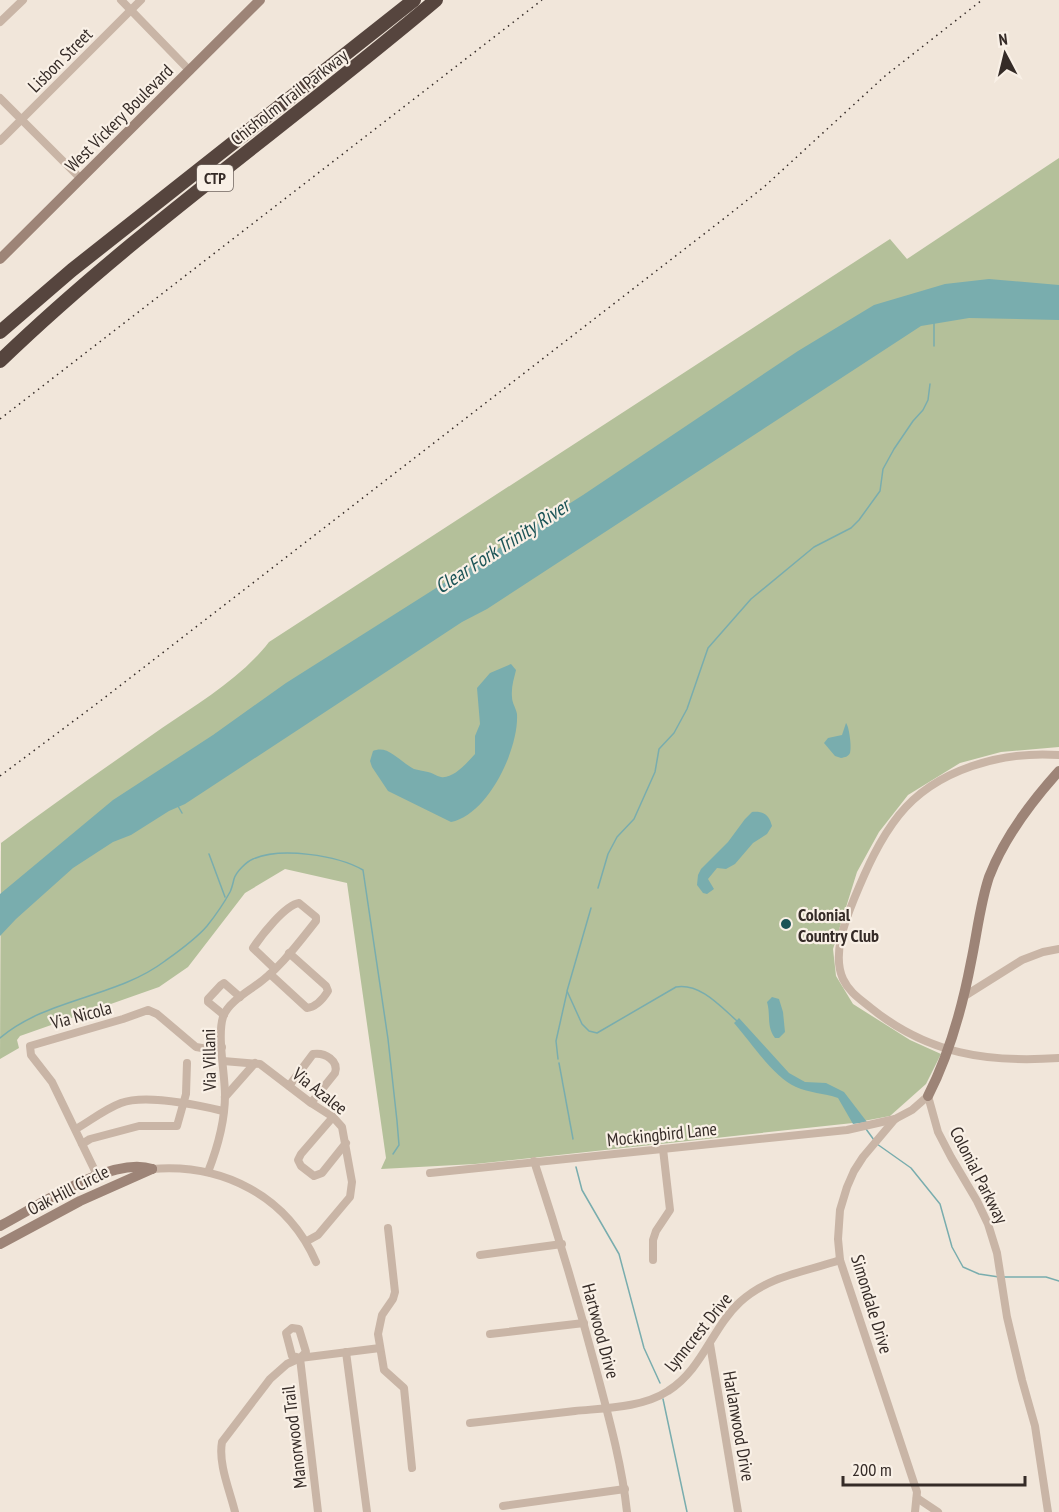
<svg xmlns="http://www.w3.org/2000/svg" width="1059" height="1512" font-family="'PT Sans Narrow',sans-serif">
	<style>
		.green { fill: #b4c09a }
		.water { fill: #79adae }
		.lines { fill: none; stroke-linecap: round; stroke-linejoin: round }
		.stream { stroke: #79adae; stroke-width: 1.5 }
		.street { stroke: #c9b5a6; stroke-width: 8 }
		.secondary { stroke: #9d8477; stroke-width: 10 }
		.highway { stroke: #56453e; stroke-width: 14 }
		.rail { stroke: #352b27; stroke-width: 1.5; stroke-dasharray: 1.5 4.5; stroke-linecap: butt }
		.poi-dot { fill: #1c5457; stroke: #f9f0e6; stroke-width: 2 }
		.labels { text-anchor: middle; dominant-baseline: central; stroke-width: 4.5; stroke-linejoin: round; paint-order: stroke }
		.shield { fill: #f9f0e6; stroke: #706660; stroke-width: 1.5 }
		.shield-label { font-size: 16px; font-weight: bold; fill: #352b27 }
		.street-label { font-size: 18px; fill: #352b27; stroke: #f9f0e6 }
		.poi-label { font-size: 18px; font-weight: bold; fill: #352b27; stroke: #f9f0e6; text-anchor: start }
		.water-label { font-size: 20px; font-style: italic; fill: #1c5457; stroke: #f9f0e6 }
	</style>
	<rect width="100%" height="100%" fill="#f1e6da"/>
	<path class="green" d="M1059,158V747L1001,752L960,763L908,795L879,832L857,872L833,949L836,976L853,1004L910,1040L941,1054L926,1084L890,1116L853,1123L475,1164L381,1169L386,1158L347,883L285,869L245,893L188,967L159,987L20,1036L17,1040L19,1048L0,1059L1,843C54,803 108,766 162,728C199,703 242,677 269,642L890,239L907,259Z"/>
	<g class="water">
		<path d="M989,279L1059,285V320L969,318L921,326L487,609L462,622L185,804L169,811L131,835L113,842L73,868L16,919L0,936V894L113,800L213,735L286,683L583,495L798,351L874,305L945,284Z"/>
		<path d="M511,664L516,670C514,679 511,687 512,697C512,703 516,708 517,714C519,749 488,815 451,822L388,791L372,767L370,761L373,751C388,744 400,762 414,769C418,770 423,771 428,772C433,773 436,776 441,777C453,779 467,763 475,754V736L480,724L477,688L490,673Z"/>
		<path d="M846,723C849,726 852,747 850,753C848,757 845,757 841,758L835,756L824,743L828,738L842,735Z"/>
		<path d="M752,812C764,811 769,815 772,826L767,834L753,843L735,864L726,869L717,868L708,879L714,889L707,894L703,893L697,885L698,875L701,869L728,842L745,819Z"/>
		<path d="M772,997L779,999L783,1012L785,1032L779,1038H775C766,1026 771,1015 767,1002Z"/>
		<path d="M739,1018L789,1073L805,1082L826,1083L844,1092L867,1122L853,1124L838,1098C824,1093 809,1093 796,1087C773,1077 751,1042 734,1023Z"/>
	</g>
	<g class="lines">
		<g class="stream">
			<path d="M934,346V323"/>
			<path d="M178,806L182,813"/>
			<path d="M209,854L225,897"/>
			<path d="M598,888L608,854L617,837L634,819L655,772L659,749L674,733L687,709L708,648L751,599L814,547L851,528L859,520L880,491L883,469L894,449L913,421L923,410L928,400L930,384"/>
			<path d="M591,908L567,991L582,1024L589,1031L597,1033L676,987C700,983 720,1006 737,1021"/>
			<path d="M0,1038C47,998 116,998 165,961C179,951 196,939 207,926C215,916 224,903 230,892C232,888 233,883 234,879C236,872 246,862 253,859C281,847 337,855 363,870L388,1039L397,1121L399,1145L393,1154"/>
			<path d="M558,1059L556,1041L567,992"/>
			<path d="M559,1063L573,1139"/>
			<path d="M866,1129L874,1140"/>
			<path d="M877,1144L911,1168L940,1204L952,1247L963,1267L979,1274L999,1277"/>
			<path d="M576,1167L582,1190L619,1254L644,1348L660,1383"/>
			<path d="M1004,1277H1046L1059,1281"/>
			<path d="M663,1399L687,1512"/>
		</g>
		<g class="street">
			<path d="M121,0L190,71"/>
			<path d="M0,22L23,0"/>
			<path d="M0,98L81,179"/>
			<path d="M0,141L141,0"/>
			<path d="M1059,755C1002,751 936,769 899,815C879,840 866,870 854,899C845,921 832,955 843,979C849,992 860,999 871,1008C928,1054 987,1063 1059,1058"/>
			<path d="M270,974L307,1008C316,1007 323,999 328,991L326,986L289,953"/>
			<path d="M963,997L1022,960L1043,952L1059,949"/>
			<path d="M224,1015L208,1002V999L221,985L224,983L240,997"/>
			<path d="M223,1061L260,1064L311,1103L333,1117L342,1127L352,1182L350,1197L318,1235L307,1241"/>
			<path d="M289,1086L313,1054C325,1052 339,1061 335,1073L311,1103"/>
			<path d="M225,1097L255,1063"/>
			<path d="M333,1117L301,1154L298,1160L301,1166L314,1176L322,1173L346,1143"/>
			<path d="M76,1129C90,1121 105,1109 121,1103C145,1094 198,1105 223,1111"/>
			<path d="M82,1144L90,1139L139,1126H177L186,1094L187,1063"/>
			<path d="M534,1161C557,1231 578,1301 597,1373C609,1418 622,1465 627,1512"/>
			<path d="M152,1169C223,1163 287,1196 316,1262"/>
			<path d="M208,1172C217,1149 225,1120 225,1095C225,1074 217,1036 223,1017C227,1005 242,995 252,988C278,971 297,945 316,921V917L299,903C285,905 261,936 253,948L275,969"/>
			<path d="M430,1173L847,1130L895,1119"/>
			<path d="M97,1175L52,1082L31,1055L30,1046L123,1019L148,1010L157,1014L196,1047L202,1048L222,1047"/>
			<path d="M388,1228L395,1292L393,1299L382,1315L378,1334L384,1370L404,1388L412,1468"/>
			<path d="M480,1255L562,1244"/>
			<path d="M653,1260V1240L656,1231L670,1210L663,1149"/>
			<path d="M292,1328L299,1329L306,1352L300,1358L292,1356L286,1333Z"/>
			<path d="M490,1334L584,1323"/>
			<path d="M710,1344L738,1512"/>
			<path d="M346,1352L367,1512"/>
			<path d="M300,1358L318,1512"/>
			<path d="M470,1423C505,1419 540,1415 575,1411C604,1408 642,1408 668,1391C702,1370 712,1328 740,1302C768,1276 805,1272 840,1260"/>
			<path d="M917,1498L938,1512"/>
			<path d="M503,1506L625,1489"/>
			<path d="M235,1512C230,1491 218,1464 222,1442L270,1379L287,1364L300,1358L380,1348"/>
			<path d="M915,1512L917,1492L840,1260L838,1239L840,1210L847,1187L854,1171L863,1157L895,1119L912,1110L928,1096L938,1132L951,1157L977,1201L988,1224L997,1253L1007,1317L1022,1380L1035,1426L1048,1512"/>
		</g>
		<g class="secondary">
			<path d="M0,259L260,0"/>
			<path d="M928,1096C950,1053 962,1009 971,962C977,934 980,904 989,877C1004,838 1031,802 1059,771"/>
			<path d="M0,1226C37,1207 112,1155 152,1169"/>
			<path d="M0,1244L80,1201L152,1169"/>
		</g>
		<g class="highway">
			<path d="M0,332L72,270L414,0"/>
			<path d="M0,361C136,230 292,122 436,0"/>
		</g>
		<g class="rail">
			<path d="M0,419L542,0"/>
			<path d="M0,776L99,702L726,217L765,186L885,76L982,0"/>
		</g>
	</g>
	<circle class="poi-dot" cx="786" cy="924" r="6"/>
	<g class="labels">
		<rect class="shield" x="197" y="165" width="36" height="26" rx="4.5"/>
		<g class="shield-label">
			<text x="215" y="178">CTP</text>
		</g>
		<g class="street-label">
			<text transform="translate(60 60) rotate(-45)">Lisbon Street</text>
			<text transform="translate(289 97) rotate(-38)">Chisholm Trail Parkway</text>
			<text transform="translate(119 118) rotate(-45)">West Vickery Boulevard</text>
			<text transform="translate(81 1015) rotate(-15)">Via Nicola</text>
			<text transform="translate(209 1060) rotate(-91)">Via Villani</text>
			<text transform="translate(320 1091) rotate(38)">Via Azalee</text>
			<text transform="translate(662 1134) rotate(-6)">Mockingbird Lane</text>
			<text transform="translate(979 1175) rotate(63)">Colonial Parkway</text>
			<text transform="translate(68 1190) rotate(-27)">Oak Hill Circle</text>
			<text transform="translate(872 1304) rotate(73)">Simondale Drive</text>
			<text transform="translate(601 1331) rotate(75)">Hartwood Drive</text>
			<text transform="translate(698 1332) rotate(-51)">Lynncrest Drive</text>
			<text transform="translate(739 1426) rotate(80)">Harlanwood Drive</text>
			<text transform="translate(294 1437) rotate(-97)">Manorwood Trail</text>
		</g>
		<g class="poi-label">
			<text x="798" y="914">Colonial<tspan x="798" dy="21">Country Club</tspan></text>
		</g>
		<g class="water-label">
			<text transform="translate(502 546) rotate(-33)">Clear Fork Trinity River</text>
		</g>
	</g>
	<g transform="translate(1005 54) rotate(353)" stroke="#f9f0e6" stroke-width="4.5" paint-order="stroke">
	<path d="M0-4.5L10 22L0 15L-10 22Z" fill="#352b27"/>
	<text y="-9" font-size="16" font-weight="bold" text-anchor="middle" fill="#352b27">N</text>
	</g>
	<path d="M843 1476v9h182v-9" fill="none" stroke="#352b27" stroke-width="3"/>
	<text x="852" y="1476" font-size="18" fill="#352b27" stroke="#f9f0e6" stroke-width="4.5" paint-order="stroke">200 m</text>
</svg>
